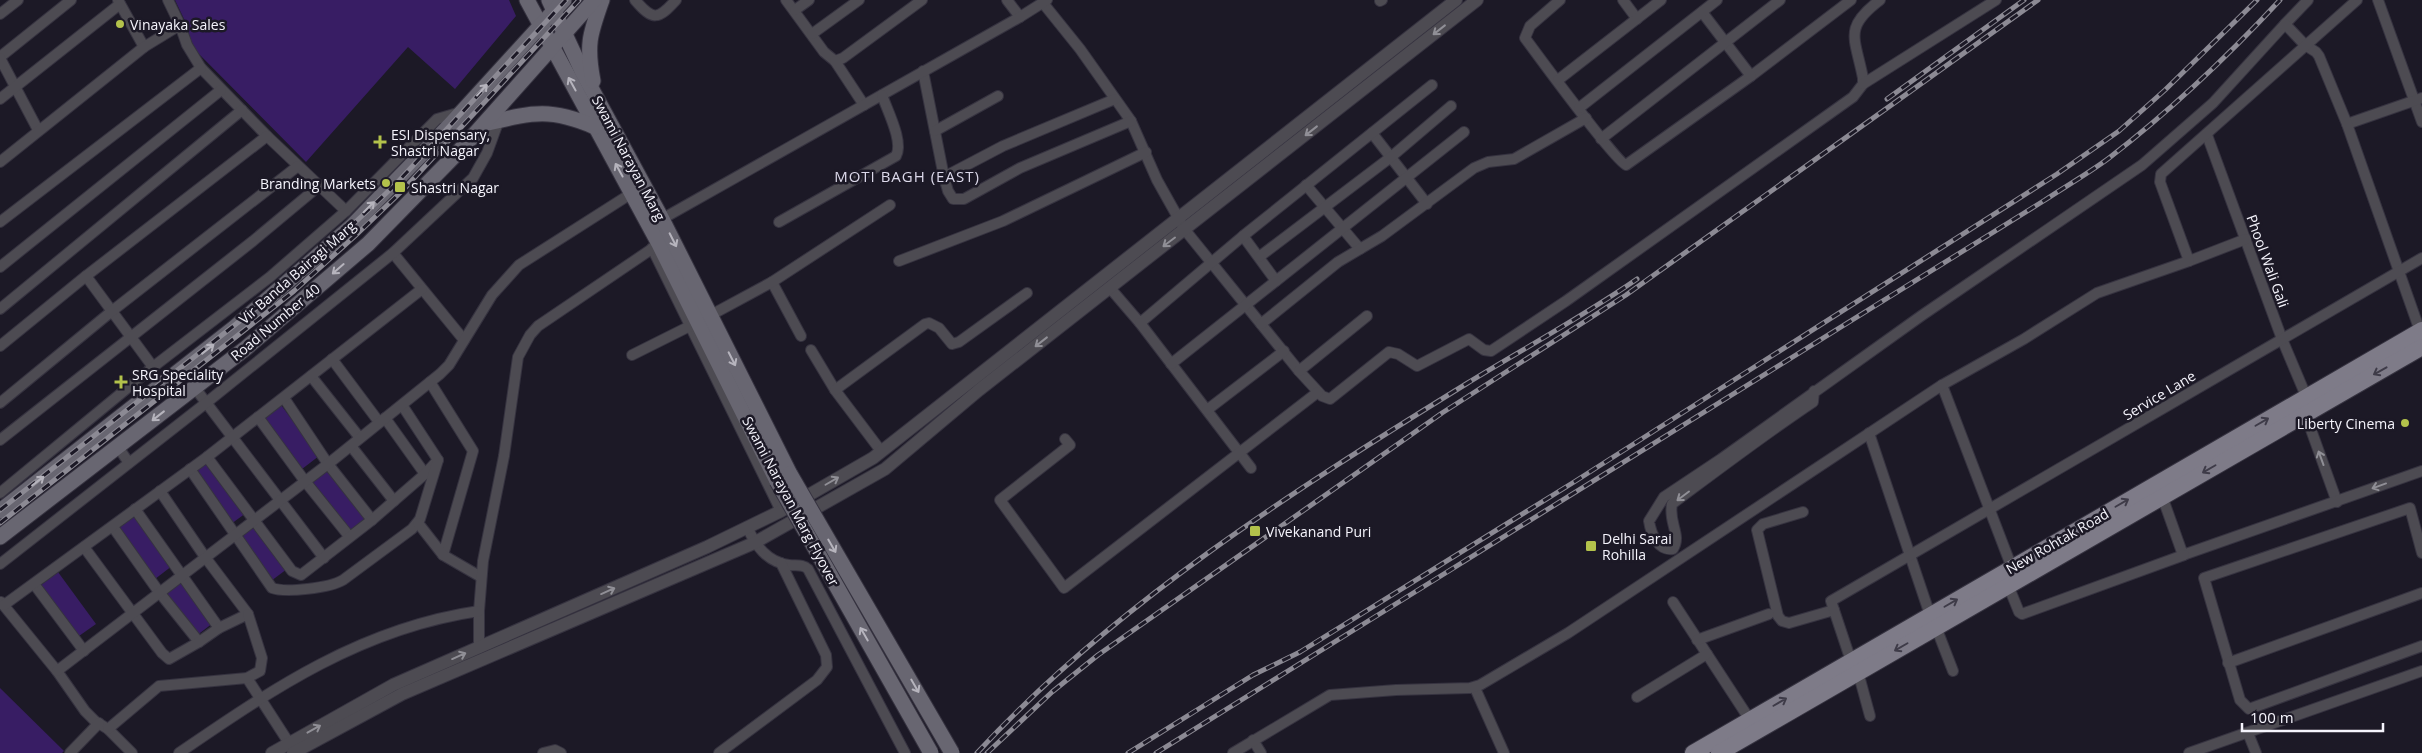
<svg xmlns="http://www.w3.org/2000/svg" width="2422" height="753" font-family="'Open Sans',sans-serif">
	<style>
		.green { fill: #381d64 }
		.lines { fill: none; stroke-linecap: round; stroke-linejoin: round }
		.minor-casing { stroke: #363340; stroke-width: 12 }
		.tertiary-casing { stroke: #363340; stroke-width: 14 }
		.secondary-casing { stroke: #363340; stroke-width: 17 }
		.primary-casing { stroke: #363340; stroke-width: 18 }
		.minor { stroke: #4d4b52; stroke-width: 10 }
		.tertiary { stroke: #4d4b52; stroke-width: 12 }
		.secondary { stroke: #686671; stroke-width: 15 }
		.primary { stroke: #7e7b88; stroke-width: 16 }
		.rail-casing { stroke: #8c8a94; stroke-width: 5 }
		.rail { stroke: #1c1926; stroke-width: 3; stroke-dasharray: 9; stroke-linecap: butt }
		.secondary-bridge-casing { stroke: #363340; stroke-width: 17; stroke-linecap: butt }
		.secondary-bridge { stroke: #686671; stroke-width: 15 }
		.oneway { stroke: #908f96 }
		.oneway2 { stroke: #b6b4bd }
		.oneway3 { stroke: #3e3b48 }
		.poi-dot { fill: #b3c24b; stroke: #1c1926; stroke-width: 2 }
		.labels { text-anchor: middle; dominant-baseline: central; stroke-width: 5; stroke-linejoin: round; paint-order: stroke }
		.poi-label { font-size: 14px; fill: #f5f4fc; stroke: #1c1926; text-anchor: start }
		.street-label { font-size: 14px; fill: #f5f4fc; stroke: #1c1926 }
		.neighbourhood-label { font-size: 15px; letter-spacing: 1px; fill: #dcd9ea; stroke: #1c1926 }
	</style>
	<rect width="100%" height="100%" fill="#1c1926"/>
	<g class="green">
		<path d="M175,0H509L516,16L455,89L408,47L306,162L192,47L184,19Z"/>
		<path d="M281,405L319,456L302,469L263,418Z"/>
		<path d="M207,463L246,513L231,524L195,472Z"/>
		<path d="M327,467L366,518L349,531L310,480Z"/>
		<path d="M134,515L172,566L155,579L117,528Z"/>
		<path d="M254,524L287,569L271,581L238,536Z"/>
		<path d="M58,572L96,624L79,636L41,585Z"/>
		<path d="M179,579L213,623L196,636L162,591Z"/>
		<path d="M0,688L64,751L62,753H0Z"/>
	</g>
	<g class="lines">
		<defs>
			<g id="minor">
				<path d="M118,0L144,47"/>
				<path d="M168,0L180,25L187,45L201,68L267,136L346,211"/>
				<path d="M635,0C653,21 658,20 676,0"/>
				<path d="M786,0L824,52L835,61L843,58L922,0"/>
				<path d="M1007,0L1020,17"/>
				<path d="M1560,0L1530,26L1525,38C1536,53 1617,163 1626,165L1751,76L1851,0"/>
				<path d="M1623,0L1637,19"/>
				<path d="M2378,0L2422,122"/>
				<path d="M1380,1L1382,0"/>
				<path d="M1043,3L1080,49L1131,121L1157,180L1185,230L1299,371L1322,396L1330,399L1389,352L1398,354L1417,366L1469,339L1484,350L1491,351L1566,301L1853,97L1863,84V78C1855,37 1843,28 1880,0"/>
				<path d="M795,10L809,0"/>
				<path d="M1702,12L1751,76"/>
				<path d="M0,14L18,0"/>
				<path d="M2285,24L2308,0"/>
				<path d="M812,34L859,0"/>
				<path d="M0,57L71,0"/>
				<path d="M0,58L38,130"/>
				<path d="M835,61L864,105"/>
				<path d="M923,71L944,177L948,191L953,199H964L1020,168L1131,121"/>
				<path d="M1558,80L1661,0"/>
				<path d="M1863,84L1996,0"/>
				<path d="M0,99L120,4"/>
				<path d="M1579,108L1717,0"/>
				<path d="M2347,124L2422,98"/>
				<path d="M935,131L998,96"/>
				<path d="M1372,133L1427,204"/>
				<path d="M2207,135L2282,339L2306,396"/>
				<path d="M1601,139L1780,0"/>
				<path d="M0,162L144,47L180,25"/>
				<path d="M944,177L1003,146L1115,99"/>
				<path d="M1306,185L1360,249"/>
				<path d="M662,219L1020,17L1047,0"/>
				<path d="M0,222L201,68"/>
				<path d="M779,222L896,156C904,142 887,110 882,95"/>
				<path d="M1243,236L1276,281L1464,132"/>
				<path d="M652,248L781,511"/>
				<path d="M393,253L464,340"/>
				<path d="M1259,257L1391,157L1451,106"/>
				<path d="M899,261L1003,221L1146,152"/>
				<path d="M2189,261L2246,239"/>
				<path d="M0,267L221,90"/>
				<path d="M86,276L153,367"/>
				<path d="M772,282L801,336"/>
				<path d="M1110,288L1140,323L1243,236L1432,85"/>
				<path d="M0,309L242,110"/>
				<path d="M711,315L772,282L890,205"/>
				<path d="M1140,323L1251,468"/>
				<path d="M1261,324L1338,262L1382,236L1474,168L1488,162L1514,159L1586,118"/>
				<path d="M0,346L86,276L267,136"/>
				<path d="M811,350L835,390L881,451"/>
				<path d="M632,355L690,326"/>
				<path d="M332,359L379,422"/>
				<path d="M1171,364L1276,281"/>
				<path d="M1299,371L1367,316"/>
				<path d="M311,376L360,438"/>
				<path d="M430,382L473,451L443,555"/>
				<path d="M1942,385L2012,568"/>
				<path d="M195,388L324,558"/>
				<path d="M835,390L925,324L929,323L939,328L952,344L959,342L1027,293"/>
				<path d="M1814,391L1813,402C1765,434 1719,469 1672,504C1668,523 1682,535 1673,549C1658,551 1651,534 1649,521L1664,497L1721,459L1921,316L2142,165L2213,103L2285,24L2305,45L2316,52L2319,56L2347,124L2420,331"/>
				<path d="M284,398L328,464L372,520"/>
				<path d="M0,403L112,311L298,166"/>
				<path d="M1207,410L1284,351"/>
				<path d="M2305,413L2337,502"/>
				<path d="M258,417L304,480L349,536"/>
				<path d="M385,418L425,474"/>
				<path d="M1869,433L1930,615"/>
				<path d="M1065,439L1070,445L1000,500L1064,588L1318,392"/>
				<path d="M0,440L253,241L319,186"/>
				<path d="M351,446L394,501"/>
				<path d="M118,447L129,463"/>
				<path d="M207,457L292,571L301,575L372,520L425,474L438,460"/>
				<path d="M190,469L272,588C285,593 330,588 343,580L412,529L420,519L438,460L402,405"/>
				<path d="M0,493L153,367L270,277L346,211L437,119L461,112"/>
				<path d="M2162,496L2183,555L2422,471"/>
				<path d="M135,509L219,628"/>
				<path d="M1803,512L1763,524L1757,530L1778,616L1782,621L1789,623L1834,610"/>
				<path d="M418,523L443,555L481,577"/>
				<path d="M113,527L159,592L199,642"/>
				<path d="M747,527C756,546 767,562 789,565C796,566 803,564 808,569L905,753"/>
				<path d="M84,547L162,653L169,659L199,642L219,628L248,614L205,557L160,491"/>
				<path d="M2422,553L2410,508L2204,578L2240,700L2249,709L2422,646"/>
				<path d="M0,564L206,403L393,253L473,178L487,153L499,120"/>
				<path d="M34,584L84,651"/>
				<path d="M2008,585L2019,612L2022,614L2184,555"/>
				<path d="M1,602L57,671L85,711L95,721L108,729L132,753"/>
				<path d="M1673,602L1750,720"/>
				<path d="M4,605L207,457L422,289"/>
				<path d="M1936,627L1953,671"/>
				<path d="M1697,640L1769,614"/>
				<path d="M479,648V611L483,561L504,456L518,357L530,335L538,326L659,244"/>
				<path d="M1851,661L1831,601L2422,258"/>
				<path d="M2228,663L2422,593"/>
				<path d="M57,671L328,464L440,374L449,365L492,295L519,265L632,193"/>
				<path d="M1858,672L1870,716"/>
				<path d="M247,678L289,743"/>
				<path d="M1475,688L1504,753"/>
				<path d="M1637,697L1707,654"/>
				<path d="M108,729L159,686L247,678L260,671L262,658L248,614"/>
				<path d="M2248,733L2256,753"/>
				<path d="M1253,740L1261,753"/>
				<path d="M70,753L99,723"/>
				<path d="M179,753C274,688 362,628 479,611"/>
				<path d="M543,753L555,750L561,753"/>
				<path d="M719,753L817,680L827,667L826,655L781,563"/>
				<path d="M1233,753L1330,695L1396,690L1470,688L1480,685L1568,633L1942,385L2024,339L2097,293L2189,261L2160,182L2161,174L2357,0"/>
				<path d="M2189,753L2422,671"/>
			</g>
			<g id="tertiary">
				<path d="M272,753L393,685L707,547L781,511L873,458L1456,0"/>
				<path d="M293,753L402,694L754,543L885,469L979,390L1477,0"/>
			</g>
			<g id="secondary">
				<path d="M527,0L659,244L777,481"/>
				<path d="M549,0L583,73L662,219L790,474"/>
				<path d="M593,81C586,44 590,34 602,0"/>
				<path d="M484,124C531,113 549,107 595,127"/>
				<path d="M0,511L234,328L352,226L449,126L564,0"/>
				<path d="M0,537L246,348L368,244L465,145L594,0"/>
			</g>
			<g id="primary">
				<path d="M1693,753L2422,330"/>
				<path d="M1719,753L2422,347"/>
			</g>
		</defs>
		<use href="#minor" class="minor-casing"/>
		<use href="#tertiary" class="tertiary-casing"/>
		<use href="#secondary" class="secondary-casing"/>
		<use href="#primary" class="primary-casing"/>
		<use href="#minor" class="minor"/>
		<use href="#tertiary" class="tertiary"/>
		<use href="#secondary" class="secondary"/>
		<use href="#primary" class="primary"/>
		<defs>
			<g id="rail">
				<path d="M1887,99L2024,0"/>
				<path d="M0,510L288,283L348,229L396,184L566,0"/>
				<path d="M0,523L294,291L355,236L403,190L579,0"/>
				<path d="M977,753C1113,605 1296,489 1466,384C1523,349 1582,317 1637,279"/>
				<path d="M987,753L1052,692L1098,655L1442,413L1626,295L2038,0"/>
				<path d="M1128,753L1253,675L1300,652L1574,482L2057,174L2119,131L2165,90L2257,0"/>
				<path d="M1156,753L2045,200C2066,186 2089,173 2109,158C2170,111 2228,56 2280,0"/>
			</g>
		</defs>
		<use href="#rail" class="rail-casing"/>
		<use href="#rail" class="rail"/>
		<defs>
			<g id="secondary-bridge">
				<path d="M790,474L952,753"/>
				<path d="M777,481L931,753"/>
			</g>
		</defs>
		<use href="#secondary-bridge" class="secondary-bridge-casing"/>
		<use href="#secondary-bridge" class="secondary-bridge"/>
	</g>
	<defs><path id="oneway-shaft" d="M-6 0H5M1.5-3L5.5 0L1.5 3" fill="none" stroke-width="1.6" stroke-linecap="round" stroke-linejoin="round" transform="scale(1.25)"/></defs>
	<g class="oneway">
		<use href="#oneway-shaft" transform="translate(1439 30) rotate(142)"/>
		<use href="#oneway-shaft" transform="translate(1311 131) rotate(142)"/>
		<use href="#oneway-shaft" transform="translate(1169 242) rotate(143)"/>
		<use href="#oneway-shaft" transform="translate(1041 342) rotate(142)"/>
		<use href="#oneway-shaft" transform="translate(2321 458) rotate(-110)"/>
		<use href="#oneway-shaft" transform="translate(832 481) rotate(-30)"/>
		<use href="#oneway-shaft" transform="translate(2379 486) rotate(160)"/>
		<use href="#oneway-shaft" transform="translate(1683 496) rotate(143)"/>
		<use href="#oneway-shaft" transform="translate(608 591) rotate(-24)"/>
		<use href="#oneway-shaft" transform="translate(459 656) rotate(-24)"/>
		<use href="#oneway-shaft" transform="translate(314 729) rotate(-29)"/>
	</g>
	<g class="oneway2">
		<use href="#oneway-shaft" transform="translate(572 84) rotate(-119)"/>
		<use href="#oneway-shaft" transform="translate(482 90) rotate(-48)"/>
		<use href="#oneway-shaft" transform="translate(619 170) rotate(-119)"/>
		<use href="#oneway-shaft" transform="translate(369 207) rotate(-45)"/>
		<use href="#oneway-shaft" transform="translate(673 240) rotate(63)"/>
		<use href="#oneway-shaft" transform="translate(338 269) rotate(139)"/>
		<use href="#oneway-shaft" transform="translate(208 349) rotate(-38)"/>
		<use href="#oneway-shaft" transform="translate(732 359) rotate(63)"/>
		<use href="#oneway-shaft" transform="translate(158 416) rotate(142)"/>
		<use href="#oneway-shaft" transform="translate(38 481) rotate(-38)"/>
		<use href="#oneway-shaft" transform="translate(832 546) rotate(60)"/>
		<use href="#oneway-shaft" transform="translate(864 634) rotate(-120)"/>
		<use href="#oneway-shaft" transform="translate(915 686) rotate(60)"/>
	</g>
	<g class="oneway3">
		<use href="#oneway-shaft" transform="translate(2380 371) rotate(151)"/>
		<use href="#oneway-shaft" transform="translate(2262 422) rotate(-30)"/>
		<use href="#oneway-shaft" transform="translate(2209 469) rotate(150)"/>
		<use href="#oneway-shaft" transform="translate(2122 503) rotate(-30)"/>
		<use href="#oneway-shaft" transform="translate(1951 603) rotate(-30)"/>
		<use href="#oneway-shaft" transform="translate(1901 647) rotate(150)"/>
		<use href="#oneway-shaft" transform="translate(1780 702) rotate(-30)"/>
	</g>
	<g class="poi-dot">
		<circle cx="120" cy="24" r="5"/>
		<path d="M377.5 134.5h5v5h5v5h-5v5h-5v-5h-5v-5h5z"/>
		<circle cx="386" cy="183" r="5"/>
		<rect x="394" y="181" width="12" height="12" rx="2.5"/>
		<path d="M118.5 374.5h5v5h5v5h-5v5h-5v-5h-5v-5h5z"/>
		<circle cx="2405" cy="423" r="5"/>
		<rect x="1249" y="525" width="12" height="12" rx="2.5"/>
		<rect x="1585" y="540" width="12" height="12" rx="2.5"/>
	</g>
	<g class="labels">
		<g class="poi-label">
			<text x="130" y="24">Vinayaka Sales</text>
			<text x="391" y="134">ESI Dispensary,<tspan x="391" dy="16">Shastri Nagar</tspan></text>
			<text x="376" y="183" text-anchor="end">Branding Markets</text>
			<text x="411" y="187">Shastri Nagar</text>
			<text x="132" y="374">SRG Speciality<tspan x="132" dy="16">Hospital</tspan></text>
			<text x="2395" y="423" text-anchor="end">Liberty Cinema</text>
			<text x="1266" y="531">Vivekanand Puri</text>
			<text x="1602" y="538">Delhi Sarai<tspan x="1602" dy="16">Rohilla</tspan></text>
		</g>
		<g class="street-label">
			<text transform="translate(629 158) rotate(62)">Swami Narayan Marg</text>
			<text transform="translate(2268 261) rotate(70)">Phool Wali Gali</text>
			<text transform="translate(297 272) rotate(-41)">Vir Banda Bairagi Marg</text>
			<text transform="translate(275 322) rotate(-40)">Road Number 40</text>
			<text transform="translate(2159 395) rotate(-31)">Service Lane</text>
			<text transform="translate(791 501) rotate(62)">Swami Narayan Marg Flyover</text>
			<text transform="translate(2057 541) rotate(-30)">New Rohtak Road</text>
		</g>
		<g class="neighbourhood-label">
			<text x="907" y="176">MOTI BAGH (EAST)</text>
		</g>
	</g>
	<path d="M2242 723v8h141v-8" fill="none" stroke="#f5f4fc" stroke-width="2.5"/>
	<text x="2250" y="723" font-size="15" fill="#f5f4fc" stroke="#1c1926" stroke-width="4" paint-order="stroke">100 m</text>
</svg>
